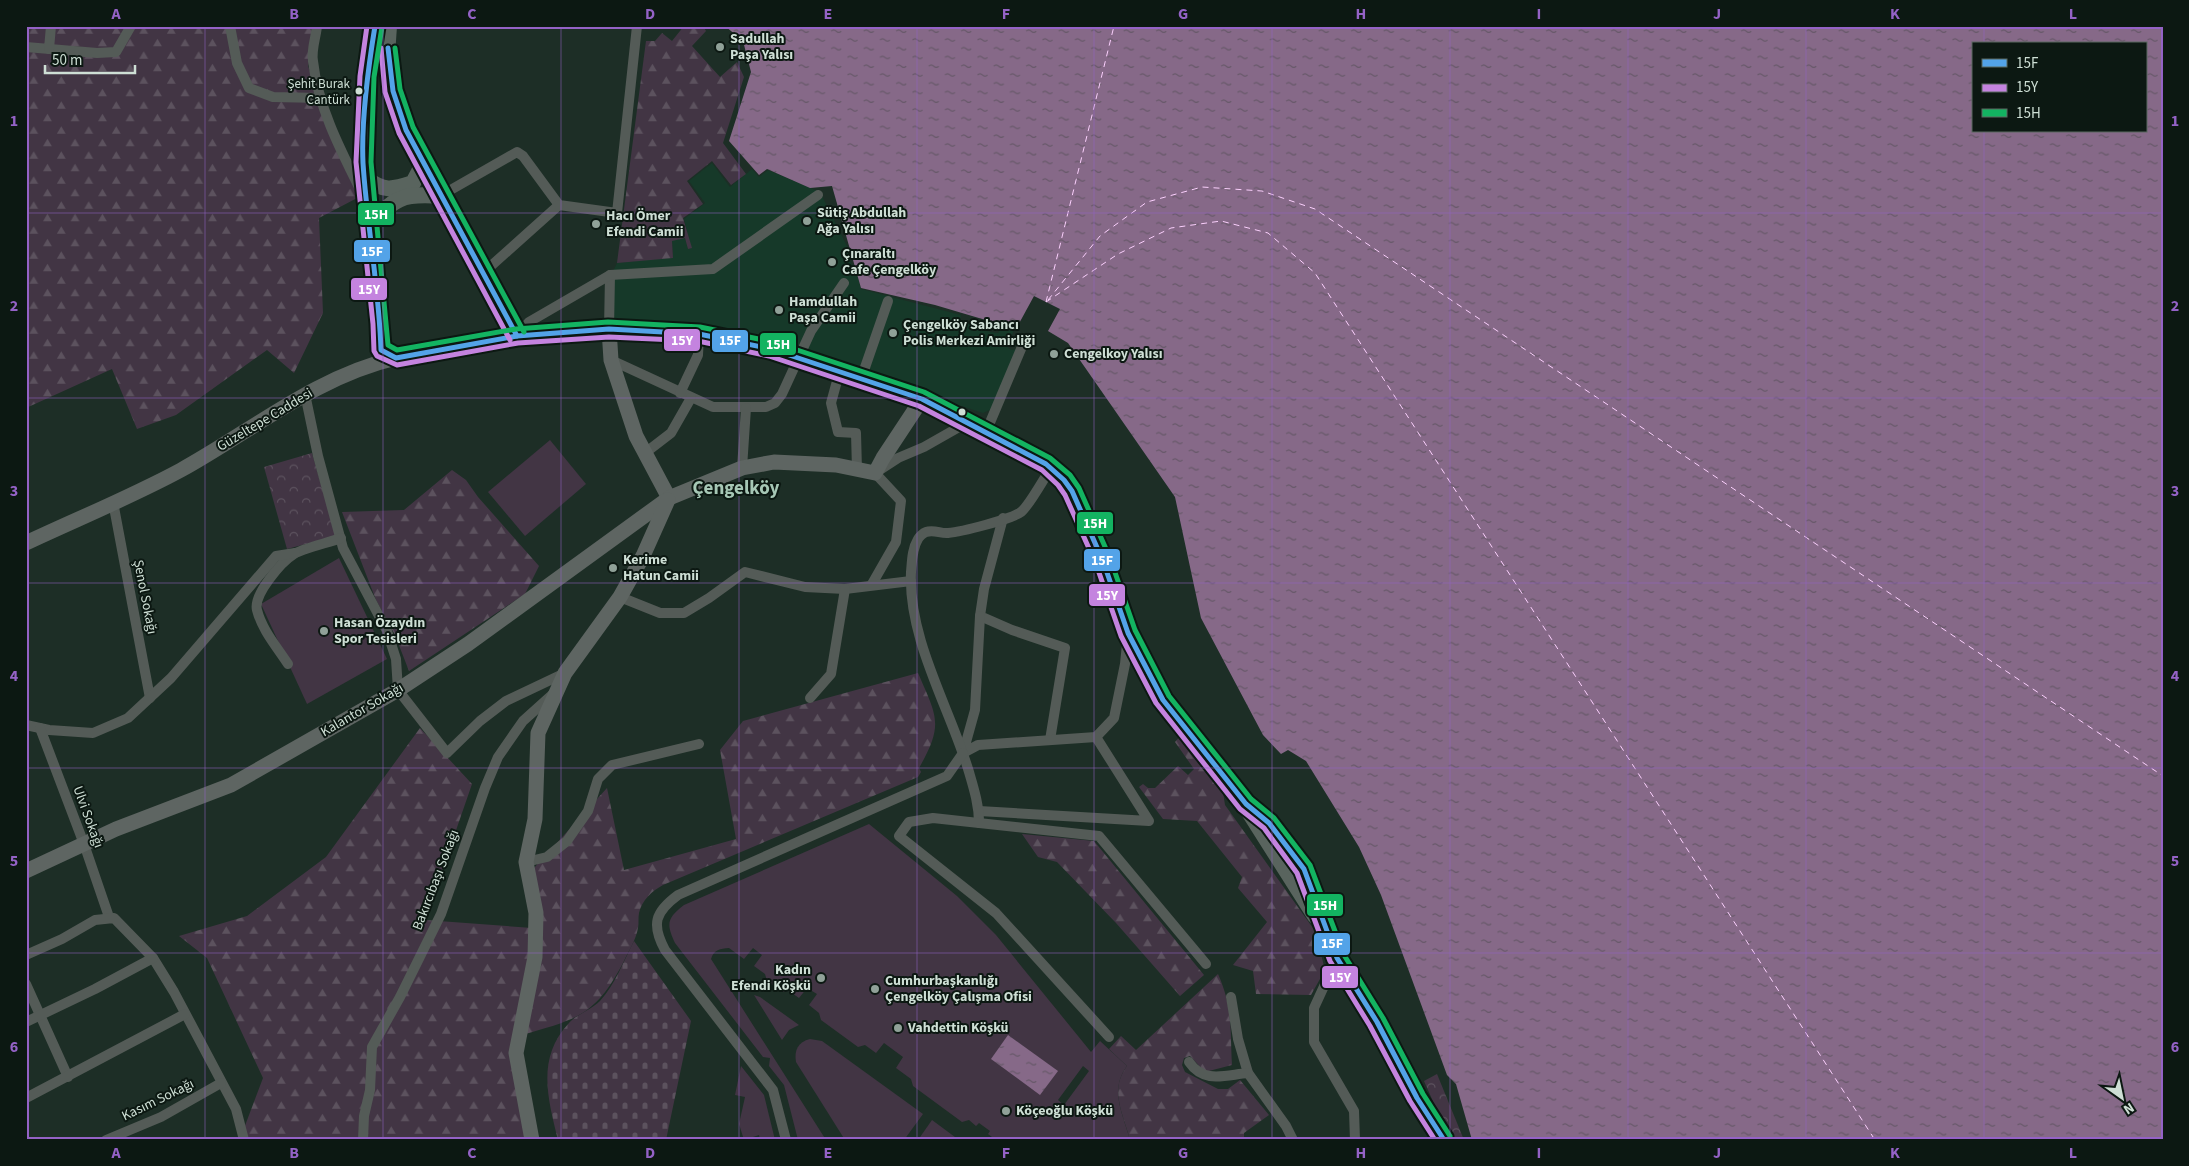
<svg xmlns="http://www.w3.org/2000/svg" width="2189" height="1166" font-family="'Source Sans 3',sans-serif">
	<style>
		.built { fill: #163929 }
		.grass { fill: #423544; fill-rule: evenodd }
		.forest { fill: url(#forest-firs) }
		.cemetery { fill: url(#cemetery-stones) }
		.park { fill: url(#park-crowns) }
		.water { fill: url(#water-ripples); fill-rule: evenodd }
		.lines { fill: none; stroke-linecap: round; stroke-linejoin: round }
		.ferry { stroke: #fbd0fd; stroke-width: 1; stroke-dasharray: 6 5; stroke-linecap: butt }
		.street { stroke: #545b57; stroke-width: 10 }
		.secondary { stroke: #5e6562; stroke-width: 15 }
		.primary { stroke: #59645e; stroke-width: 16 }
		.bus-1-casing { stroke: #0c1812; stroke-width: 9 }
		.bus-2-casing { stroke: #0c1812; stroke-width: 9 }
		.bus-3-casing { stroke: #0c1812; stroke-width: 9 }
		.bus-1 { stroke: #53a3e8; stroke-width: 5 }
		.bus-2 { stroke: #c483df; stroke-width: 5 }
		.bus-3 { stroke: #13b361; stroke-width: 5 }
		.grid { fill: none; stroke: #9462c6; stroke-width: 1; stroke-opacity: 0.55 }
		.poi-dot { fill: #90a198; stroke: #0c1812; stroke-width: 2 }
		.bus-dot { fill: #cedfd5; stroke: #0c1812; stroke-width: 2 }
		.labels { text-anchor: middle; dominant-baseline: central; stroke-width: 4; stroke-linejoin: round; paint-order: stroke }
		.bus-label { font-size: 13px; fill: #cedfd5; stroke: #0c1812; text-anchor: end }
		.poi-label { font-size: 14px; font-weight: bold; fill: #cedfd5; stroke: #0c1812; text-anchor: start }
		.street-label { font-size: 14px; fill: #cedfd5; stroke: #0c1812 }
		.district-label { font-size: 19px; font-weight: bold; fill: #a6c7b5; stroke: #0c1812 }
		.line-badge { stroke: #0c1812; stroke-width: 2 }
		.badge-label { font-size: 14px; text-anchor: middle; font-weight: bold; fill: #fff }
		.neatline { fill: none; stroke: #9462c6; stroke-width: 2 }
		.grid-label { font-size: 16px; text-anchor: middle; font-weight: bold; fill: #9462c6 }
	</style>
	<defs>
		<pattern id="forest-firs" width="22" height="20" patternUnits="userSpaceOnUse" patternTransform="scale(1.25)"><rect width="22" height="20" fill="#423544"/><path d="M5 1l3.5 6h-7zM16 11l3.5 6h-7z" fill="#5c525e"/></pattern>
		<pattern id="cemetery-stones" width="16" height="16" patternUnits="userSpaceOnUse" patternTransform="scale(1.25)"><rect width="16" height="16" fill="#423544"/><path d="M2 7V4a2 2 0 0 1 4 0v3zM10 15v-3a2 2 0 0 1 4 0v3z" fill="#5c525e"/></pattern>
		<pattern id="park-crowns" width="20" height="18" patternUnits="userSpaceOnUse" patternTransform="scale(1.25)"><rect width="20" height="18" fill="#423544"/><path d="M2 6a3 3 0 1 1 6 0M12 15a3 3 0 1 1 6 0" fill="none" stroke="#5c525e"/></pattern>
		<pattern id="water-ripples" width="26" height="14" patternUnits="userSpaceOnUse" patternTransform="scale(1.25)"><rect width="26" height="14" fill="#866988"/><path d="M2 4q2-2 4 0t4 0M15 11q2-2 4 0t4 0" fill="none" stroke="#665868"/></pattern>
	</defs>
	<rect width="100%" height="100%" fill="#1d2e26"/>
	<path class="built" d="M712,163L730,187L752,169L759,177L768,170L820,192L851,254L847,257L856,271L861,289L961,315L960,320L990,332L998,333L1002,326L1014,330L1008,345V348L1012,350L1016,349L992,409L983,413L855,372L613,323L612,273L617,263L673,257L672,240L685,238L688,249L691,248L684,219L705,203L689,181Z"/>
	<g class="grass">
		<path d="M550,440L586,484L525,536L488,492Z"/>
		<path d="M339,558L387,659L307,704L261,604Z"/>
		<path d="M869,824L957,896L996,935L1091,1052L1100,1041L1127,1066C1109,1090 1123,1114 1130,1140H996L988,1134L990,1131L979,1123L976,1126L969,1120L962,1122L913,1086L911,1079L896,1068L903,1057L884,1043L876,1053L865,1045L858,1047L821,1020L819,1013L809,1005L817,994L807,988L799,998L789,991L782,992L767,981L765,974L754,966L762,955L753,948L744,959L729,948C720,949 714,949 711,959L826,1140H798L784,1085L769,1066L770,1058L763,1057L675,943C666,924 667,918 684,905ZM1083,1066L1089,1071L1064,1105L1058,1100Z"/>
		<path d="M754,995L760,997L799,1025L789,1030L782,1040Z"/>
		<path d="M810,1039L822,1041L923,1114L904,1140H845L796,1062C794,1050 798,1042 810,1039Z"/>
		<path d="M741,1066L764,1095L775,1140H760L759,1135L744,1140L739,1124L745,1097L735,1095Z"/>
		<path d="M932,1120L959,1140H918Z"/>
	</g>
	<g class="forest">
		<path d="M26,26H320L308,66L359,197L319,218L323,313L294,373L267,350L176,415L137,429L112,369L26,408Z"/>
		<path d="M684,26H703L706,31L692,46L720,77L737,62L744,77L723,143L746,174L731,185L712,161L687,181L703,204L683,218L692,248L688,249L685,238L672,241L673,258L617,263L646,41H655L662,33L672,41Z"/>
		<path d="M452,470L466,480L478,497L539,566L525,594L409,671L395,635L376,600L342,512L404,510Z"/>
		<path d="M918,673C937,717 944,724 919,768L921,772L918,777L663,885C652,891 642,900 639,913C638,918 639,923 638,928C636,940 628,952 623,963C595,1016 577,1019 522,1035L526,1140H235L240,1139L263,1078L207,958L179,936L247,916L326,857L420,728L472,784L425,920L532,928L534,868L607,788L624,870L736,839L720,750L743,721Z"/>
		<path d="M1183,733L1221,780L1225,805L1315,931L1325,970L1311,995L1256,994L1253,971L1233,965L1267,922L1238,888L1242,877L1197,821L1163,819L1139,787L1143,784L1148,788H1155L1178,766L1188,775L1194,769L1175,742Z"/>
		<path d="M1022,834L1094,841L1204,975L1180,996L1116,923L1057,862L1038,857Z"/>
		<path d="M1218,974C1233,1008 1230,1030 1232,1065L1205,1072L1190,1056L1184,1058L1182,1065L1185,1072L1218,1089H1228L1240,1080L1269,1115L1244,1133V1140H1130C1123,1113 1109,1090 1127,1066L1109,1049L1121,1036L1136,1050Z"/>
	</g>
	<path class="cemetery" d="M634,941L691,1021L666,1140H558C548,1099 536,1058 569,1023C577,1014 591,1010 600,1001C615,985 624,960 634,941Z"/>
	<g class="park">
		<path d="M312,453L336,536L287,549L264,467Z"/>
		<path d="M1437,1074L1464,1140H1450L1424,1081Z"/>
	</g>
	<g class="water">
		<path d="M725,26H2163V1140H1472L1456,1084L1447,1075L1381,895L1359,847L1306,761L1288,750L1281,754L1263,735L1201,618L1175,497L1068,343L1048,331L1060,309L1034,296L1016,329L935,305L861,288L832,186L810,188L767,169L759,175L729,141L751,72L743,41ZM1973,44H2145V131H1973Z"/>
		<path d="M1008,1035L1058,1071L1040,1095L991,1059Z"/>
	</g>
	<g class="lines">
		<g class="ferry">
			<path d="M1048,300L1100,236L1147,202L1202,187L1262,191L1315,209L2163,776"/>
			<path d="M1046,302L1118,254L1171,228L1221,221L1268,233L1315,273L1875,1140"/>
			<path d="M1046,302L1114,26"/>
		</g>
		<g class="street">
			<path d="M230,26L237,63L249,88L273,97L321,98"/>
			<path d="M317,26C316,37 311,50 313,61C318,108 342,153 363,195"/>
			<path d="M26,47L97,53L116,52L131,26"/>
			<path d="M49,49L51,26"/>
			<path d="M440,196L517,152L523,156L559,205L617,213L637,26"/>
			<path d="M482,274L559,205"/>
			<path d="M609,329L610,275"/>
			<path d="M517,336L529,322L610,275L713,269L818,195"/>
			<path d="M611,360L713,407H766L775,403L782,394L811,331L844,283"/>
			<path d="M840,370L831,403L838,432L856,433L857,470"/>
			<path d="M861,379L888,301"/>
			<path d="M680,393L698,355L699,334"/>
			<path d="M305,394L318,456L343,548L387,631L396,659L398,690L447,753L480,721L506,701L565,673"/>
			<path d="M986,432L1021,349"/>
			<path d="M645,453L671,433L691,398"/>
			<path d="M742,468L746,408"/>
			<path d="M113,502L150,698"/>
			<path d="M1003,518L984,589L980,616L1012,630L1065,648L1050,740"/>
			<path d="M872,584L896,542L901,501L875,473L898,458L924,447L968,422"/>
			<path d="M620,597L660,613H684L709,598L745,572L805,587L845,589L911,581"/>
			<path d="M980,616L975,710L963,753L978,745L1096,737L1114,718L1125,664L1128,634"/>
			<path d="M288,664C277,647 262,630 257,610C253,595 281,562 294,554C301,549 331,542 341,538"/>
			<path d="M810,698L831,674L845,589"/>
			<path d="M26,725L49,730L93,733L128,718L171,678L276,556L295,553"/>
			<path d="M40,728L84,844L109,917"/>
			<path d="M979,811L1149,821L1096,737"/>
			<path d="M979,823C979,805 974,789 969,772C950,708 908,640 911,572C912,561 912,549 918,539C919,537 923,533 926,532C934,529 941,534 948,533C961,532 1012,519 1021,512C1029,506 1044,478 1051,468"/>
			<path d="M526,862L547,857L567,841L588,811L598,779L612,765L699,744"/>
			<path d="M26,955L62,939L95,920L114,918L153,958L174,992L236,1109L244,1140"/>
			<path d="M1337,958L1314,1008V1042L1354,1111L1355,1140"/>
			<path d="M26,984L68,1077"/>
			<path d="M1231,997L1238,1039L1248,1073L1286,1126L1293,1140"/>
			<path d="M26,1022L95,989L153,958"/>
			<path d="M1109,1037L996,913L899,836L909,822L933,818L1099,836L1206,964"/>
			<path d="M1189,1062C1204,1084 1225,1075 1248,1073"/>
			<path d="M26,1098L185,1014"/>
			<path d="M106,1140L161,1117L221,1083"/>
			<path d="M363,1140L364,1116L370,1090L372,1047L400,997L441,914L485,788L498,757L523,721L553,694"/>
			<path d="M786,1140L773,1090L665,950C651,924 655,912 678,895L947,776L963,753"/>
		</g>
		<g class="secondary">
			<path d="M609,329L611,360L636,436L669,498"/>
			<path d="M26,543C77,519 131,497 181,470C252,431 315,377 396,358"/>
			<path d="M26,871L116,829L231,785L398,690L468,644L669,498L742,468L774,462L836,465L875,473L883,458L922,399"/>
			<path d="M532,1140L516,1053L535,957L536,913L526,862L535,819L538,733L565,673L620,597L643,556L668,500"/>
		</g>
		<g class="primary">
			<path d="M375,26L367,76L363,162L380,323L381,350L396,358L517,336L609,329L699,334L771,349L922,399L1046,464L1064,480L1072,491L1103,561L1128,633L1163,700L1246,804L1269,823L1304,869L1337,958L1377,1022L1417,1098L1444,1140"/>
			<path d="M389,26C388,42 386,60 388,76C395,123 423,165 445,205C470,248 492,292 517,336"/>
			<path d="M365,178C385,192 391,190 413,183L422,166"/>
			<path d="M369,226C395,198 401,193 440,196"/>
			<path d="M1249,812L1315,916"/>
		</g>
		<defs>
			<g id="bus-1">
				<path d="M375,26C368,69 361,120 363,163C367,226 379,287 381,350L396,358L517,336L609,329L699,334L771,349L922,399L1046,464L1064,480L1072,491L1103,561L1128,633L1163,700L1246,804L1269,823L1304,869L1337,958L1377,1022L1417,1098L1444,1140"/>
				<path d="M388,48L393,91L406,130L517,336"/>
			</g>
			<g id="bus-2">
				<path d="M367,26L360,76L356,162L373,324L374,351L377,356L397,365L518,343L609,337L698,341L769,356L919,406L1042,470L1058,485L1065,495L1096,564L1121,636L1156,703L1240,809L1264,828L1297,873L1330,961L1370,1026L1410,1101L1435,1140"/>
				<path d="M381,48L385,92L399,133L510,340"/>
			</g>
			<g id="bus-3">
				<path d="M382,27L374,77L371,162L388,345L397,350L516,329L608,322L700,327L773,342L924,392L1050,458L1070,475L1079,488L1110,558L1135,630L1169,696L1251,799L1274,818L1310,865L1344,955L1383,1018L1423,1094L1450,1136"/>
				<path d="M395,48L400,89L413,127L524,332"/>
			</g>
		</defs>
		<use href="#bus-1" class="bus-1-casing"/>
		<use href="#bus-2" class="bus-2-casing"/>
		<use href="#bus-3" class="bus-3-casing"/>
		<use href="#bus-1" class="bus-1"/>
		<use href="#bus-2" class="bus-2"/>
		<use href="#bus-3" class="bus-3"/>
	</g>
	<path class="grid" d="M205,26V1140M383,26V1140M561,26V1140M739,26V1140M917,26V1140M1094,26V1140M1272,26V1140M1450,26V1140M1628,26V1140M1806,26V1140M1984,26V44M1984,131V1140M26,213H2163M26,398H2163M26,583H2163M26,768H2163M26,953H2163"/>
	<g class="poi-dot">
		<circle cx="720" cy="47" r="5"/>
		<circle cx="807" cy="221" r="5"/>
		<circle cx="596" cy="224" r="5"/>
		<circle cx="832" cy="262" r="5"/>
		<circle cx="779" cy="310" r="5"/>
		<circle cx="893" cy="333" r="5"/>
		<circle cx="1054" cy="354" r="5"/>
		<circle cx="613" cy="568" r="5"/>
		<circle cx="324" cy="631" r="5"/>
		<circle cx="821" cy="978" r="5"/>
		<circle cx="875" cy="989" r="5"/>
		<circle cx="898" cy="1028" r="5"/>
		<circle cx="1006" cy="1111" r="5"/>
	</g>
	<g class="bus-dot">
		<circle cx="359" cy="91" r="4.5"/>
		<circle cx="962" cy="412" r="4.5"/>
	</g>
	<g class="labels">
		<g class="bus-label">
			<text x="350" y="84">Şehit Burak<tspan x="350" dy="16">Cantürk</tspan></text>
		</g>
		<g class="poi-label">
			<text x="730" y="39">Sadullah<tspan x="730" dy="16">Paşa Yalısı</tspan></text>
			<text x="817" y="213">Sütiş Abdullah<tspan x="817" dy="16">Ağa Yalısı</tspan></text>
			<text x="606" y="216">Hacı Ömer<tspan x="606" dy="16">Efendi Camii</tspan></text>
			<text x="842" y="254">Çınaraltı<tspan x="842" dy="16">Cafe Çengelköy</tspan></text>
			<text x="789" y="302">Hamdullah<tspan x="789" dy="16">Paşa Camii</tspan></text>
			<text x="903" y="325">Çengelköy Sabancı<tspan x="903" dy="16">Polis Merkezi Amirliği</tspan></text>
			<text x="1064" y="354">Cengelkoy Yalısı</text>
			<text x="623" y="560">Kerime<tspan x="623" dy="16">Hatun Camii</tspan></text>
			<text x="334" y="623">Hasan Özaydın<tspan x="334" dy="16">Spor Tesisleri</tspan></text>
			<text x="811" y="970" text-anchor="end">Kadın<tspan x="811" dy="16">Efendi Köşkü</tspan></text>
			<text x="885" y="981">Cumhurbaşkanlığı<tspan x="885" dy="16">Çengelköy Çalışma Ofisi</tspan></text>
			<text x="908" y="1028">Vahdettin Köşkü</text>
			<text x="1016" y="1111">Köçeoğlu Köşkü</text>
		</g>
		<g class="street-label">
			<text transform="translate(265 420) rotate(-31)">Güzeltepe Caddesi</text>
			<text transform="translate(145 597) rotate(79)">Şenol Sokağı</text>
			<text transform="translate(362 710) rotate(-30)">Kalantor Sokağı</text>
			<text transform="translate(88 817) rotate(70)">Ulvi Sokağı</text>
			<text transform="translate(436 880) rotate(-69)">Bakırcıbaşı Sokağı</text>
			<text transform="translate(158 1100) rotate(-26)">Kasım Sokağı</text>
		</g>
		<g class="district-label">
			<text x="736" y="488">Çengelköy</text>
		</g>
	</g>
	<g class="line-badge">
		<rect x="357" y="202" width="38" height="24" rx="5" fill="#13b361"/>
		<rect x="353" y="239" width="38" height="24" rx="5" fill="#53a3e8"/>
		<rect x="350" y="277" width="38" height="24" rx="5" fill="#c483df"/>
		<rect x="663" y="328" width="38" height="24" rx="5" fill="#c483df"/>
		<rect x="711" y="329" width="38" height="24" rx="5" fill="#53a3e8"/>
		<rect x="759" y="332" width="38" height="24" rx="5" fill="#13b361"/>
		<rect x="1076" y="511" width="38" height="24" rx="5" fill="#13b361"/>
		<rect x="1083" y="548" width="38" height="24" rx="5" fill="#53a3e8"/>
		<rect x="1088" y="583" width="38" height="24" rx="5" fill="#c483df"/>
		<rect x="1306" y="893" width="38" height="24" rx="5" fill="#13b361"/>
		<rect x="1313" y="932" width="38" height="24" rx="5" fill="#53a3e8"/>
		<rect x="1321" y="965" width="38" height="24" rx="5" fill="#c483df"/>
	</g>
	<g class="badge-label">
		<text x="376" y="219">15H</text>
		<text x="372" y="256">15F</text>
		<text x="369" y="294">15Y</text>
		<text x="682" y="345">15Y</text>
		<text x="730" y="345">15F</text>
		<text x="778" y="349">15H</text>
		<text x="1095" y="528">15H</text>
		<text x="1102" y="565">15F</text>
		<text x="1107" y="600">15Y</text>
		<text x="1325" y="910">15H</text>
		<text x="1332" y="948">15F</text>
		<text x="1340" y="982">15Y</text>
	</g>
	<rect width="2189" height="1166" fill="none" stroke="#0c1812" stroke-width="55"/>
	<rect x="1972" y="42" width="175" height="90" fill="#0c1812" stroke="#5a6860"/>
	<rect x="1982" y="59" width="25" height="8" fill="#53a3e8" stroke="#5a6860"/>
	<text x="2016" y="68" font-size="15" fill="#cedfd5">15F</text>
	<rect x="1982" y="84" width="25" height="8" fill="#c483df" stroke="#5a6860"/>
	<text x="2016" y="92" font-size="15" fill="#cedfd5">15Y</text>
	<rect x="1982" y="109" width="25" height="8" fill="#13b361" stroke="#5a6860"/>
	<text x="2016" y="118" font-size="15" fill="#cedfd5">15H</text>
	<g transform="translate(2122 1098) rotate(147)" stroke="#0c1812" stroke-width="4" paint-order="stroke">
	<path d="M0-4L9 19L0 12L-9 19Z" fill="#cedfd5"/>
	<text y="-8" font-size="14" font-weight="bold" text-anchor="middle" fill="#cedfd5">N</text>
	</g>
	<path d="M45 65v8h90v-8" fill="none" stroke="#cedfd5" stroke-width="2.5"/>
	<text x="52" y="65" font-size="15" fill="#cedfd5" stroke="#0c1812" stroke-width="4" paint-order="stroke">50 m</text>
	<rect x="28" y="28" width="2134" height="1110" class="neatline"/>
	<g class="grid-label">
		<text x="116" y="19">A</text>
		<text x="294" y="19">B</text>
		<text x="472" y="19">C</text>
		<text x="650" y="19">D</text>
		<text x="828" y="19">E</text>
		<text x="1006" y="19">F</text>
		<text x="1183" y="19">G</text>
		<text x="1361" y="19">H</text>
		<text x="1539" y="19">I</text>
		<text x="1717" y="19">J</text>
		<text x="1895" y="19">K</text>
		<text x="2073" y="19">L</text>
		<text x="14" y="126">1</text>
		<text x="2175" y="126">1</text>
		<text x="14" y="311">2</text>
		<text x="2175" y="311">2</text>
		<text x="14" y="496">3</text>
		<text x="2175" y="496">3</text>
		<text x="14" y="681">4</text>
		<text x="2175" y="681">4</text>
		<text x="14" y="866">5</text>
		<text x="2175" y="866">5</text>
		<text x="14" y="1052">6</text>
		<text x="2175" y="1052">6</text>
		<text x="116" y="1158">A</text>
		<text x="294" y="1158">B</text>
		<text x="472" y="1158">C</text>
		<text x="650" y="1158">D</text>
		<text x="828" y="1158">E</text>
		<text x="1006" y="1158">F</text>
		<text x="1183" y="1158">G</text>
		<text x="1361" y="1158">H</text>
		<text x="1539" y="1158">I</text>
		<text x="1717" y="1158">J</text>
		<text x="1895" y="1158">K</text>
		<text x="2073" y="1158">L</text>
	</g>
</svg>
